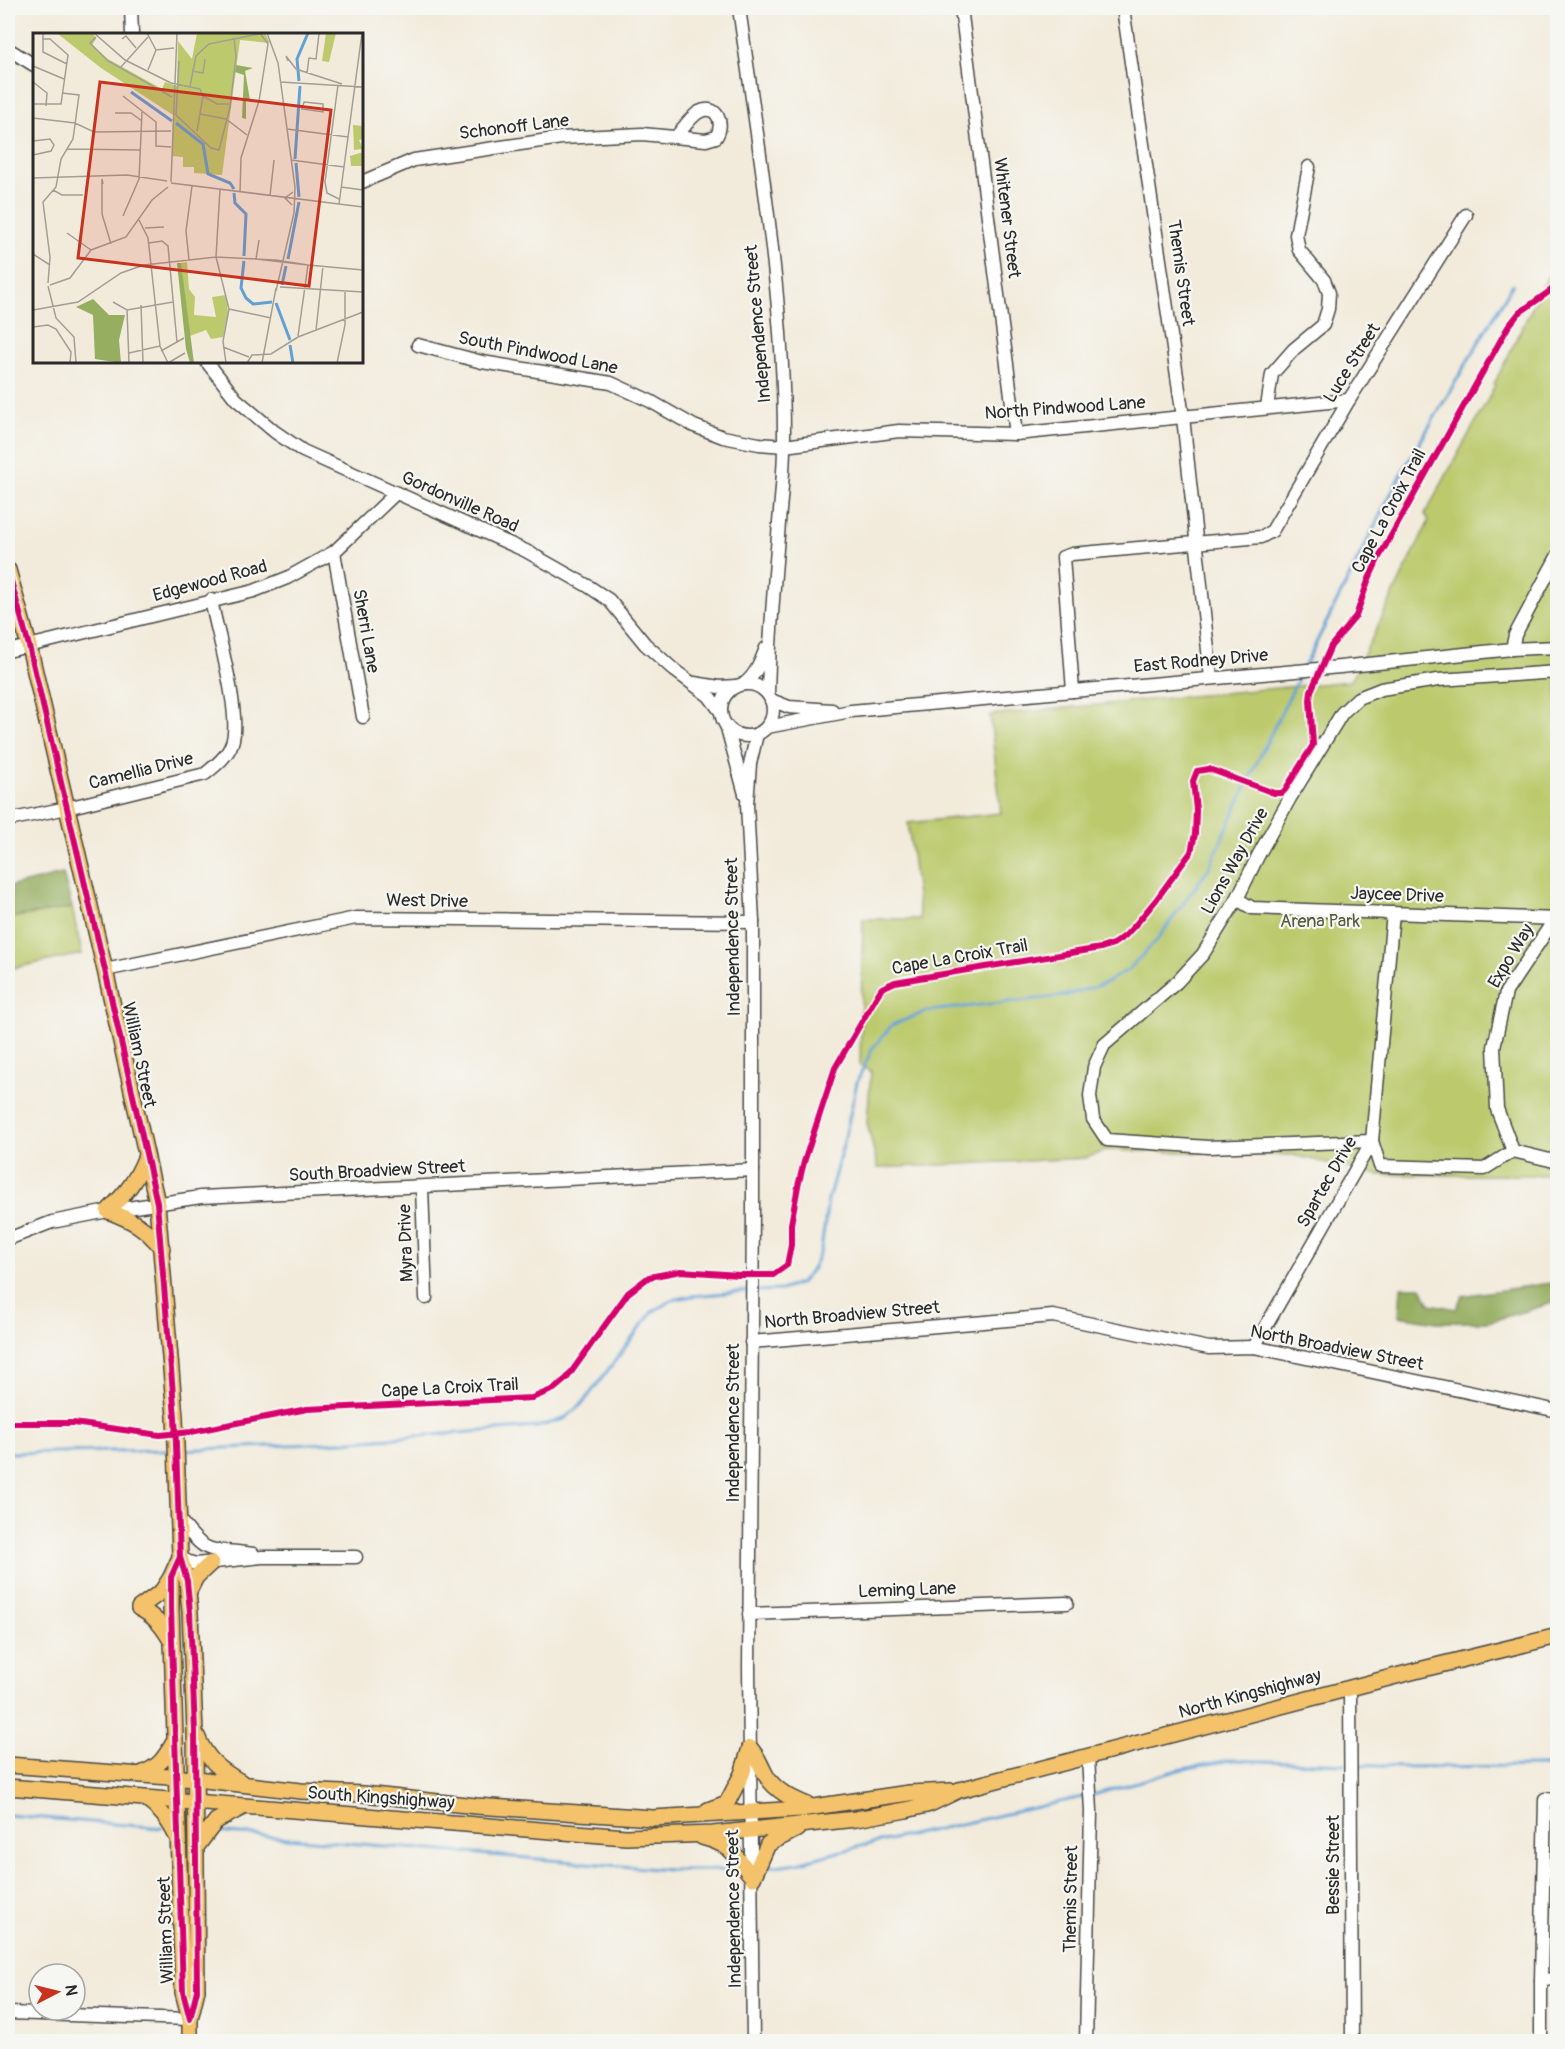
<svg xmlns="http://www.w3.org/2000/svg" width="1565" height="2049" font-family="Pangolin,sans-serif">
	<style>
		.green { fill: #bcca6d; stroke: #747a4c; stroke-width: 1.5 }
		.forest { fill: #95ae60; stroke: #606c46; stroke-width: 1.5 }
		.lines { fill: none; stroke-linecap: round; stroke-linejoin: round }
		.stream { stroke: #62a0d4; stroke-width: 3 }
		.minor-casing { stroke: #494845; stroke-width: 15 }
		.major-casing { stroke: #494845; stroke-width: 18 }
		.minor { stroke: #fff; stroke-width: 12 }
		.major { stroke: #f3c26a; stroke-width: 15 }
		.cycleway-casing { stroke: #f6f6f2; stroke-width: 10 }
		.cycleway { stroke: #d6006c; stroke-width: 6 }
		.labels { text-anchor: middle; dominant-baseline: central; stroke-width: 4.5; stroke-linejoin: round; paint-order: stroke }
		.street-label { font-size: 18px; fill: #2b2b2b; stroke: #f6f6f2 }
		.park-label { font-size: 18px; fill: #565b3f; stroke: #f6f6f2 }
		.inset-river { fill: none; stroke: #62a0d4; stroke-width: 3 }
		.inset-road { fill: none; stroke: #a29e95; stroke-width: 1.5 }
		.view { fill: #c8321e; fill-opacity: 0.15; stroke: #c8321e; stroke-width: 3 }
		.inset-edge { fill: none; stroke: #2b2b2b; stroke-width: 3 }
	</style>
	<rect width="100%" height="100%" fill="#f6f6f2"/>
	<filter id="ink" filterUnits="userSpaceOnUse"><feTurbulence type="fractalNoise" baseFrequency=".0167" numOctaves="2"/><feDisplacementMap in="SourceGraphic" scale="12" xChannelSelector="R" yChannelSelector="G"/><feConvolveMatrix kernelMatrix="1 2 1 2 8 2 1 2 1" color-interpolation-filters="sRGB"/></filter>
	<filter id="wash" filterUnits="userSpaceOnUse"><feTurbulence type="fractalNoise" baseFrequency=".008" numOctaves="4" result="noise"/><feDisplacementMap in="SourceGraphic" scale="24" xChannelSelector="R" yChannelSelector="G"/><feGaussianBlur stdDeviation="1.35" result="paint"/><feColorMatrix in="noise" values="0 0 0 0 0 0 0 0 0 0 0 0 0 0 0 0 0 1.4 0 .05"/><feComposite in="paint" operator="in"/></filter>
	<g filter="url(#wash)">
		<rect width="100%" height="100%" fill="#f2ebdb"/>
		<g class="green">
			<path d="M1557,258V1175H1379L1293,1155L1108,1150L1085,1158L878,1168L867,1123L871,1071L860,1066L863,919H920L908,823L1001,813L990,715L1351,681L1429,521L1425,514L1487,401L1495,385L1494,384Z"/>
			<path d="M72,908L82,954L8,969V918Z"/>
		</g>
		<g class="forest">
			<path d="M63,874L72,908L8,918V887Z"/>
			<path d="M1557,1282V1314L1556,1302L1488,1322H1437L1399,1316L1401,1287H1421L1430,1304L1456,1309L1462,1296Z"/>
		</g>
		<g class="lines">
			<g class="stream">
				<path d="M1304,667L1400,476L1513,284"/>
				<path d="M755,1291L781,1290L801,1283L813,1268L821,1250L828,1200L844,1142L857,1082L872,1049L892,1025L928,1011L1063,996L1104,984L1129,969L1157,940L1209,868L1259,758L1301,673"/>
				<path d="M182,1450L312,1444L537,1427L564,1419L583,1403L652,1312L672,1300L692,1296L748,1291"/>
				<path d="M8,1453L172,1450"/>
				<path d="M1352,1765L1402,1767L1558,1766"/>
				<path d="M1093,1795L1178,1770L1230,1760L1346,1764"/>
				<path d="M8,1815L162,1828"/>
				<path d="M216,1832L669,1870H730"/>
				<path d="M768,1867L797,1863L857,1847L1087,1796"/>
			</g>
		</g>
	</g>
	<g filter="url(#ink)">
		<g class="lines">
			<defs>
				<g id="minor">
					<path d="M131,8L132,34"/>
					<path d="M739,8C759,151 785,300 784,445C784,475 780,506 778,536C774,588 769,641 768,694"/>
					<path d="M961,8L1016,434"/>
					<path d="M1123,8L1183,417L1211,678"/>
					<path d="M8,49L34,65"/>
					<path d="M362,182L414,160L561,138L642,134L706,140L716,137C725,124 717,103 699,112C690,117 683,129 676,137"/>
					<path d="M418,345L482,362L611,383L650,401L694,426L723,437L759,444L784,446L899,431L1016,434L1349,400"/>
					<path d="M207,362L236,399L275,432L303,451L526,551L588,586L609,600L645,644L674,670L709,696L721,712"/>
					<path d="M1267,407L1272,374L1294,349L1323,325L1328,309L1329,293L1324,280L1299,250L1296,235L1309,167"/>
					<path d="M334,552L363,717"/>
					<path d="M1512,649L1515,635L1558,555"/>
					<path d="M8,651L254,591L287,578L334,552L396,493"/>
					<path d="M1558,672L1438,680L1381,689L1358,698L1342,713L1290,798L1258,856L1237,899L1203,954L1177,982L1104,1045L1094,1067L1090,1096L1093,1119L1107,1140L1208,1147L1372,1141L1380,1166L1484,1169L1513,1151L1558,1162"/>
					<path d="M694,683L719,687L736,686"/>
					<circle cx="747" cy="710" r="26"/>
					<path d="M744,684C756,675 761,661 766,648"/>
					<path d="M1073,691L1063,557L1072,554L1261,537L1272,531L1349,400L1466,215"/>
					<path d="M771,700L789,707L832,710"/>
					<path d="M767,727L851,711L1340,667L1512,649L1558,647"/>
					<path d="M727,728L745,794"/>
					<path d="M8,820L67,808L205,774C215,766 228,756 232,743C242,715 217,632 211,600"/>
					<path d="M1237,899L1252,908L1558,919"/>
					<path d="M105,970L356,918L753,922"/>
					<path d="M1513,1151L1497,1109L1494,1047L1506,992L1554,920"/>
					<path d="M422,1187L426,1298"/>
					<path d="M8,1239L52,1222L108,1211L201,1197L753,1170"/>
					<path d="M751,1342L1053,1316L1209,1348L1254,1347L1558,1411"/>
					<path d="M1254,1347L1372,1141L1393,913"/>
					<path d="M179,1519C209,1559 208,1547 253,1554"/>
					<path d="M180,1557L189,1562L196,1564L262,1557H356"/>
					<path d="M749,1614L1067,1603"/>
					<path d="M1350,1688L1352,2042"/>
					<path d="M1558,1800L1545,1799L1541,1980L1558,1979"/>
					<path d="M8,2013L190,2019"/>
					<path d="M753,2042L749,1667L753,1211V922L747,804L750,764L757,734"/>
					<path d="M1086,2042L1091,1811L1088,1757"/>
					<path d="M1541,2042V1980"/>
				</g>
				<g id="major">
					<path d="M8,570L29,646L105,970L157,1203L175,1417L180,1557L187,1581L190,1612L195,1732L197,1990L190,2019L183,1992L171,1608V1577L180,1557"/>
					<path d="M146,1156C136,1181 127,1192 108,1211C132,1220 145,1227 162,1248"/>
					<path d="M188,1593L196,1577L211,1563"/>
					<path d="M139,1608C154,1616 162,1625 170,1639"/>
					<path d="M139,1608L162,1591L171,1577"/>
					<path d="M197,1736C206,1759 220,1770 241,1782"/>
					<path d="M750,1748C760,1759 760,1766 767,1777C777,1793 796,1800 812,1807"/>
					<path d="M8,1765L196,1779L301,1791L363,1794L476,1806L653,1818L800,1809L909,1793L951,1791"/>
					<path d="M141,1774C159,1767 165,1758 174,1742"/>
					<path d="M8,1787L626,1837L713,1834L856,1819L906,1810L930,1804L959,1790L1419,1670L1558,1636"/>
					<path d="M145,1799C160,1809 168,1819 176,1835"/>
					<path d="M708,1810L727,1803L742,1774L750,1748"/>
					<path d="M702,1837C735,1846 733,1854 753,1878L768,1844L797,1829"/>
					<path d="M197,1846L216,1821L241,1808"/>
					<path d="M190,2019V2042"/>
				</g>
			</defs>
			<use href="#minor" class="minor-casing"/>
			<use href="#major" class="major-casing"/>
			<use href="#minor" class="minor"/>
			<use href="#major" class="major"/>
			<defs>
				<g id="cycleway">
					<path d="M8,570L29,646L105,970L157,1203L175,1417L180,1557L187,1581L190,1612L195,1732L197,1990L190,2019L183,1992L171,1608V1577L180,1557"/>
					<path d="M8,1423H73L160,1435L191,1432L307,1409L532,1398L554,1389L567,1378L628,1293L649,1277L681,1271L739,1275H773L787,1265L791,1245V1224L798,1186L804,1162L835,1068L878,994L882,988L895,982L1101,948L1113,944L1125,936L1137,923L1156,900L1191,852L1195,834L1196,810L1193,781L1197,771L1209,769L1274,793H1282L1285,790L1313,745L1310,700L1311,691L1331,646L1356,616L1368,581L1378,559L1508,327L1519,313L1550,291L1558,283"/>
				</g>
			</defs>
			<use href="#cycleway" class="cycleway-casing"/>
			<use href="#cycleway" class="cycleway"/>
		</g>
	</g>
	<g class="labels">
		<g class="street-label">
			<text transform="translate(514 127) rotate(-7)">Schonoff Lane</text>
			<text transform="translate(1007 218) rotate(83)">Whitener Street</text>
			<text transform="translate(1181 273) rotate(82)">Themis Street</text>
			<text transform="translate(758 324) rotate(-95)">Independence Street</text>
			<text transform="translate(538 353) rotate(11)">South Pindwood Lane</text>
			<text transform="translate(1352 363) rotate(-58)">Luce Street</text>
			<text transform="translate(1065 408) rotate(-4)">North Pindwood Lane</text>
			<text transform="translate(460 502) rotate(24)">Gordonville Road</text>
			<text transform="translate(1389 511) rotate(-62)">Cape La Croix Trail</text>
			<text transform="translate(210 581) rotate(-15)">Edgewood Road</text>
			<text transform="translate(366 631) rotate(80)">Sherri Lane</text>
			<text transform="translate(1201 661) rotate(-5)">East Rodney Drive</text>
			<text transform="translate(141 771) rotate(-14)">Camellia Drive</text>
			<text transform="translate(1235 861) rotate(-61)">Lions Way Drive</text>
			<text transform="translate(1397 895) rotate(2)">Jaycee Drive</text>
			<text transform="translate(427 901) rotate(1)">West Drive</text>
			<text transform="translate(733 937) rotate(-91)">Independence Street</text>
			<text transform="translate(1511 956) rotate(-59)">Expo Way</text>
			<text transform="translate(960 957) rotate(-10)">Cape La Croix Trail</text>
			<text transform="translate(139 1055) rotate(78)">William Street</text>
			<text transform="translate(377 1171) rotate(-3)">South Broadview Street</text>
			<text transform="translate(1327 1182) rotate(-60)">Spartec Drive</text>
			<text transform="translate(406 1243) rotate(-92)">Myra Drive</text>
			<text transform="translate(852 1315) rotate(-5)">North Broadview Street</text>
			<text transform="translate(1337 1348) rotate(11)">North Broadview Street</text>
			<text transform="translate(450 1388) rotate(-3)">Cape La Croix Trail</text>
			<text transform="translate(733 1423) rotate(-90)">Independence Street</text>
			<text transform="translate(907 1590) rotate(-2)">Leming Lane</text>
			<text transform="translate(1250 1694) rotate(-15)">North Kingshighway</text>
			<text transform="translate(381 1798) rotate(4)">South Kingshighway</text>
			<text transform="translate(1333 1865) rotate(-90)">Bessie Street</text>
			<text transform="translate(1071 1899) rotate(-89)">Themis Street</text>
			<text transform="translate(734 1909) rotate(-91)">Independence Street</text>
			<text transform="translate(166 1930) rotate(-92)">William Street</text>
		</g>
		<g class="park-label">
			<text x="1320" y="921">Arena Park</text>
		</g>
	</g>
	<g transform="translate(33 33)">
		<rect width="330" height="330" fill="#f2ebdb"/>
		<path d="M60,0L63,6L59,12L75,26L129,56L132,49L144,53L145,8L159,26L164,0H232L237,10L207,7L189,142L161,140V134H150V124L139,123L140,82L68,35L25,1ZM293,0H303L296,29L289,28ZM320,92L330,93V106L326,107L330,116L321,117ZM330,119V133H318L317,123ZM154,229L156,256L162,264L161,282L183,284L179,264L193,262L195,280L190,304L178,306L173,297L157,303L149,259L148,230Z" fill="#bcca6d"/>
		<path d="M203,32L220,35L212,38L217,67L213,68V86L209,85L211,42L202,39ZM144,230H148L161,330H157L153,316ZM60,266L76,282H92L86,307L88,330L62,326L60,282L43,274Z" fill="#95ae60"/>
		<path class="inset-river" d="M266,48L264,26L275,0M98,59L139,88M143,90L170,111L175,141L197,150L201,156M262,126L267,53M263,130L266,164M201,160L202,170L213,181L211,223M255,226L266,169M211,228L208,255L213,265L220,271L239,269M249,252L253,233M243,270L257,307M257,312L260,330"/>
		<path class="inset-road" d="M10,0V19L34,31M61,0L92,27L138,50L167,56L170,63L164,98M114,0L123,17L141,15M234,0L245,30L262,154L261,180L243,258M63,4L57,10L75,28L139,64M89,6L93,3L103,15M146,28L143,82L178,115L186,117L197,74L203,23L201,5M255,28L253,23L263,36L309,51M0,33L31,46M87,35L115,4M115,37L123,17M159,38L170,40L172,26M274,40L276,25L283,26L286,1M0,49L14,60L13,73M247,49L330,54M305,52L292,149L294,160L306,166M157,53L163,23L176,11L226,1M90,63L123,89V113L138,114M170,63L184,71H196M271,69L290,71V79L269,76ZM0,71H28L35,22L17,6H10M82,80H98L109,88M167,81L193,86L214,102M0,85L42,90L61,99L138,98M254,96L315,104M0,108L17,106L21,112L18,118L0,122M34,116L108,117M258,127L311,134M0,145L94,142L134,148M138,149L144,0M138,150L330,174M70,151L69,146V181L78,211M308,154L330,157M187,156L183,224L196,276L190,308L193,330M20,157L29,162H50M207,159L208,125L226,68L235,11L227,0M237,163L241,127M306,171L329,0M259,172L252,165L260,159M90,183L106,146L109,79M106,187L115,205L127,313L135,330M112,195L131,194M34,200L58,217M116,210L129,208L135,213L144,309M0,221L17,232M223,226L226,207M156,227L153,198L159,153M275,232L330,237M15,250L17,224L10,169L23,154L28,126L40,106L46,62L29,60M17,252L37,245L58,217L93,204L119,167L135,154M15,253L23,285L41,304L43,330M247,254L330,259M80,269L94,277L140,269M108,272L110,330M196,276L238,285M0,277L45,269L88,240L111,232L183,224L243,227L275,232L223,226M94,277L96,330M0,294L15,292L23,296L38,319L37,330M283,297L290,233M265,303L275,232M190,314L216,324M128,318L151,305M96,320L127,313M135,330L152,320M214,330L219,322L238,321L265,304L330,279M229,330L243,255M304,330L312,292V259"/>
		<path class="view" d="M67,49L298,77L276,253L45,225Z"/>
		<rect width="330" height="330" class="inset-edge"/>
	</g>
	<rect width="1565" height="2049" fill="none" stroke="#f6f6f2" stroke-width="30"/>
	<g transform="translate(57 1992) rotate(83)"><circle r="28" fill="#f6f6f2" stroke="#a5a5a2" stroke-width="1.5"/>
	<path d="M0-4.5L10 22L0 15L-10 22Z" fill="#c8321e"/>
	<text y="-9" font-size="16" font-weight="bold" text-anchor="middle" fill="#2b2b2b">N</text>
	</g>
</svg>
